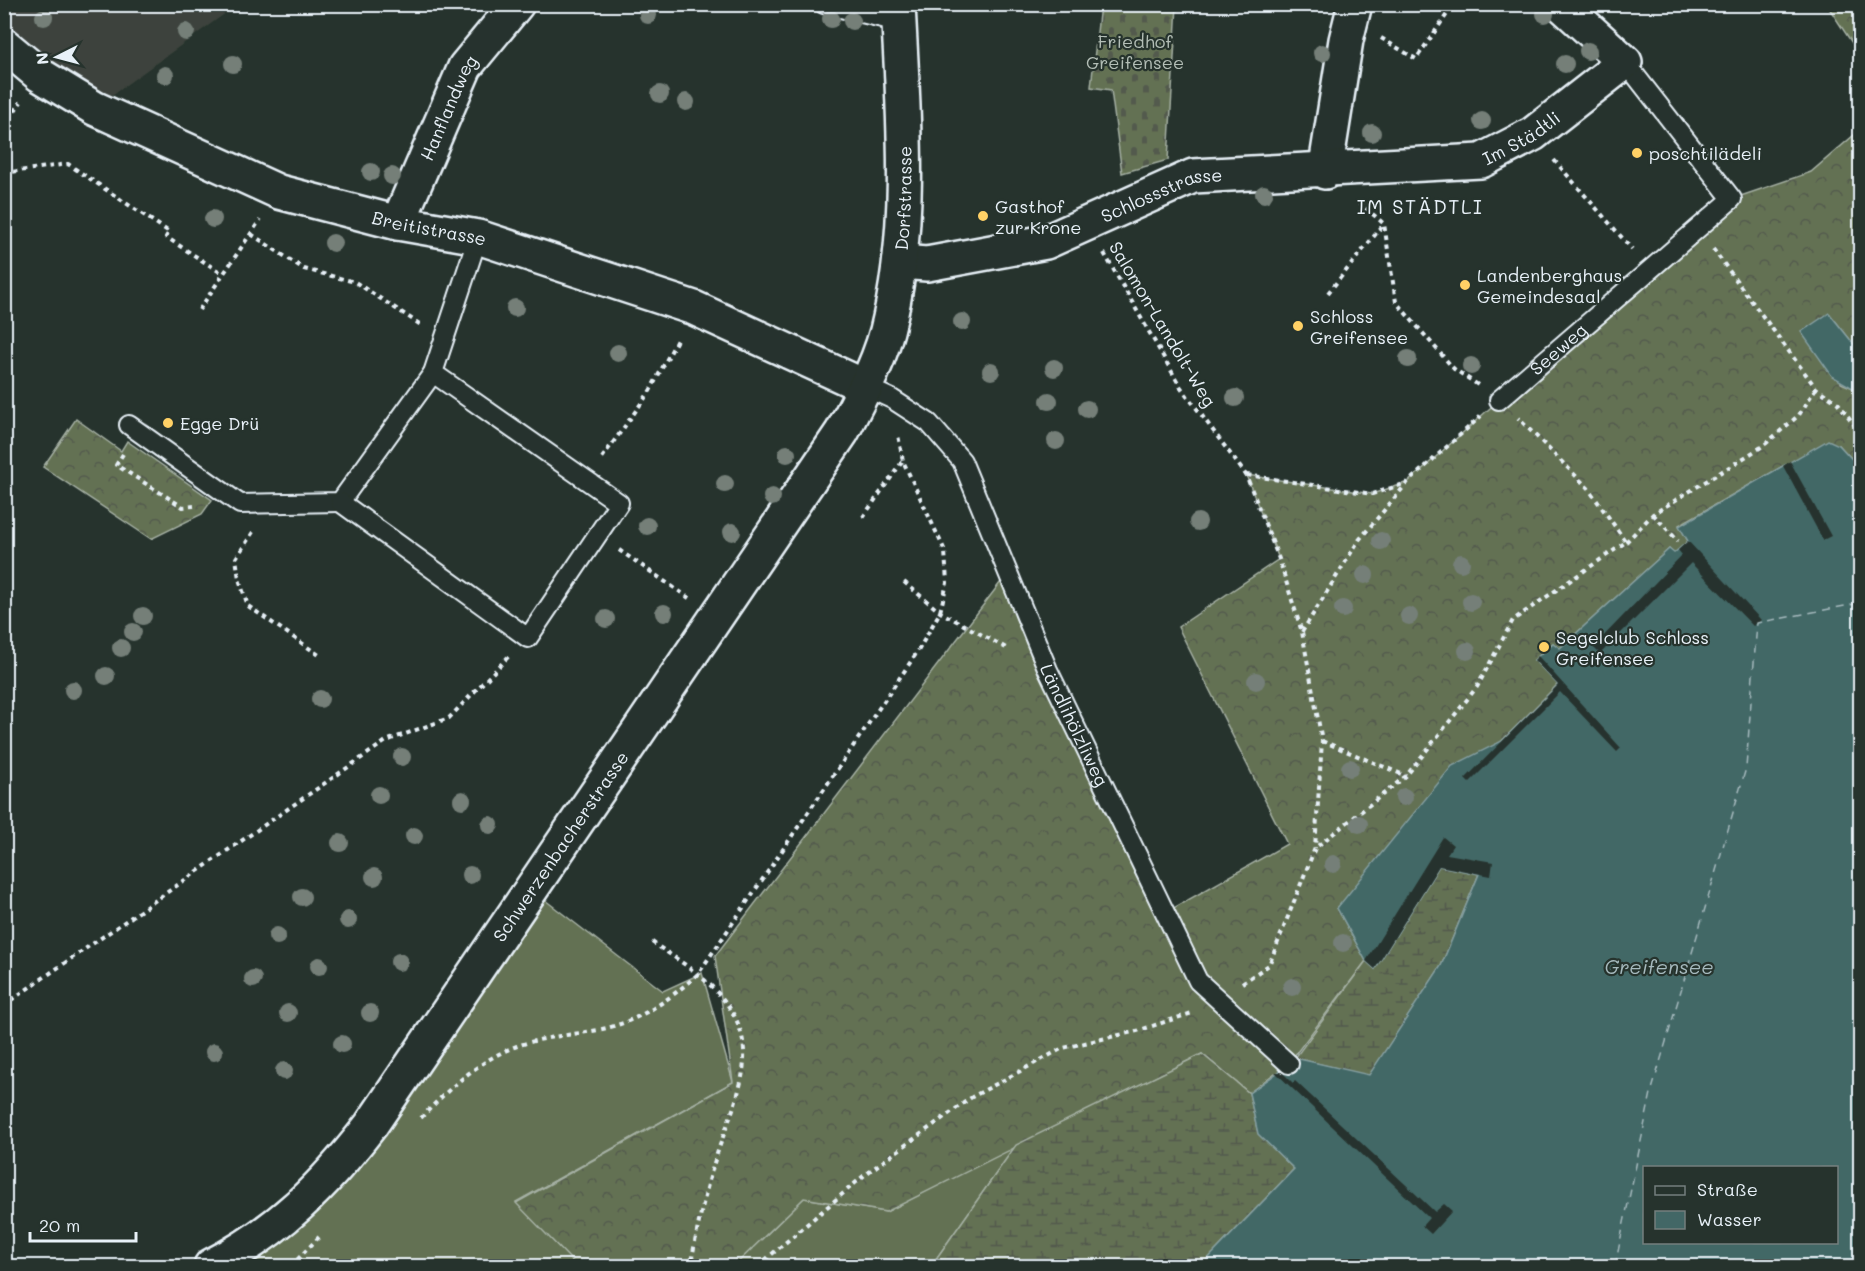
<svg xmlns="http://www.w3.org/2000/svg" width="1865" height="1271" font-family="Mali,sans-serif">
	<style>
		.built { fill: #3c433c }
		.grass { fill: #637152; stroke: #a6b1a5; stroke-width: 1.5 }
		.forest { fill: url(#forest-crowns); stroke: #a6b1a5; stroke-width: 1.5 }
		.wetland { fill: url(#wetland-marsh); stroke: #a6b1a5; stroke-width: 1.5 }
		.cemetery { fill: url(#cemetery-stones); stroke: #a6b1a5; stroke-width: 1.5 }
		.water { fill: #426766; stroke: #849ea0; stroke-width: 1.5; fill-rule: evenodd }
		.pier { fill: #26332d }
		.lines { fill: none; stroke-linecap: round; stroke-linejoin: round }
		.ferry { stroke: #a6babe; stroke-width: 1.5; stroke-dasharray: 8 6; stroke-linecap: butt }
		.service-casing { stroke: #e8f1f8; stroke-width: 22 }
		.minor-casing { stroke: #e8f1f8; stroke-width: 38 }
		.tertiary-casing { stroke: #e8f1f8; stroke-width: 38 }
		.path { stroke: #e8f1f8; stroke-width: 4; stroke-dasharray: 4.5 4.5; stroke-linecap: butt }
		.service { stroke: #26332d; stroke-width: 18 }
		.minor { stroke: #26332d; stroke-width: 33 }
		.tertiary { stroke: #26332d; stroke-width: 33 }
		.tree { fill: #747f78 }
		.poi-dot { fill: #ffd166; stroke: #26332d; stroke-width: 2 }
		.labels { text-anchor: middle; dominant-baseline: central; stroke-width: 4.5; stroke-linejoin: round; paint-order: stroke }
		.park-label { font-size: 18px; fill: #b3beb6; stroke: #26332d }
		.street-label { font-size: 18px; fill: #e8f1f8; stroke: #26332d }
		.poi-label { font-size: 18px; fill: #e8f1f8; stroke: #26332d; text-anchor: start }
		.neighbourhood-label { font-size: 20px; letter-spacing: 1.5px; fill: #e8f1f8; stroke: #26332d }
		.water-label { font-size: 20px; font-style: italic; fill: #a6babe; stroke: #26332d }
	</style>
	<defs>
		<pattern id="forest-crowns" width="20" height="18" patternUnits="userSpaceOnUse" patternTransform="scale(1.5)"><rect width="20" height="18" fill="#637152"/><path d="M2 6a3 3 0 1 1 6 0M12 15a3 3 0 1 1 6 0" fill="none" stroke="#535a4e"/></pattern>
		<pattern id="wetland-marsh" width="20" height="14" patternUnits="userSpaceOnUse" patternTransform="scale(1.5)"><rect width="20" height="14" fill="#637152"/><path d="M1 5h8M5 5V1M11 12h8M15 12V8" fill="none" stroke="#535a4e"/></pattern>
		<pattern id="cemetery-stones" width="16" height="16" patternUnits="userSpaceOnUse" patternTransform="scale(1.5)"><rect width="16" height="16" fill="#637152"/><path d="M2 7V4a2 2 0 0 1 4 0v3zM10 15v-3a2 2 0 0 1 4 0v3z" fill="#535a4e"/></pattern>
	</defs>
	<rect width="100%" height="100%" fill="#26332d"/>
	<filter id="ink" filterUnits="userSpaceOnUse"><feTurbulence type="fractalNoise" baseFrequency=".0167" numOctaves="2"/><feDisplacementMap in="SourceGraphic" scale="12" xChannelSelector="R" yChannelSelector="G"/><feConvolveMatrix kernelMatrix="1 2 1 2 8 2 1 2 1" color-interpolation-filters="sRGB"/></filter>
	<g filter="url(#ink)">
		<path class="built" d="M4,5H237L94,108L5,45Z"/>
		<g class="grass">
			<path d="M532,890L663,991L702,973L733,1082L516,1202L577,1266H197L371,1125Z"/>
			<path d="M1016,1145L931,1266H734L804,1198L886,1212Z"/>
		</g>
		<g class="forest">
			<path d="M1827,5H1860V55Z"/>
			<path d="M1860,130V352L1829,313L1841,383L1853,388L1860,399V468L1839,445L1783,466L1679,525L1688,541L1674,554L1669,549L1559,649L1553,643L1534,660L1558,684L1337,908L1366,961L1282,1072L1275,1073L1249,1093L1202,1054L886,1212L804,1198L734,1266H577L516,1203L733,1082L715,956L1007,574L1165,913L1287,844L1178,627L1279,559L1246,475L1372,494L1408,482L1499,400L1732,199L1811,172Z"/>
			<path d="M76,419L121,451L127,441L212,500L202,514L151,539L43,467Z"/>
		</g>
		<g class="wetland">
			<path d="M1439,866L1479,874L1441,966L1369,1076L1295,1058L1366,961L1375,969Z"/>
			<path d="M1202,1054L1249,1093L1258,1133L1294,1169L1201,1266H931L1016,1145Z"/>
		</g>
		<path class="cemetery" d="M1100,5H1177L1168,160L1122,173L1111,90L1091,87Z"/>
		<g class="water">
			<path d="M1829,313L1860,352V399L1853,388L1832,376L1801,332Z"/>
			<path d="M1828,440L1839,445L1860,468V1266H1201L1294,1169L1258,1134L1249,1093C1265,1081 1281,1072 1295,1058L1369,1075L1441,966L1479,874L1439,866L1375,969L1366,961L1337,908L1452,766L1502,741L1558,685L1534,660L1553,643L1560,648L1669,549L1674,553L1688,541L1679,526ZM1644,1168H1836V1242H1644Z"/>
		</g>
		<g class="pier">
			<path d="M1790,461L1831,536L1823,540L1783,466Z"/>
			<path d="M1688,541L1761,620L1753,626L1691,563L1600,654L1593,647L1682,555L1678,550Z"/>
			<path d="M1538,656L1621,748L1617,752L1560,692L1469,783L1465,779L1558,685L1534,660Z"/>
			<path d="M1443,837L1453,845L1447,854L1493,862L1491,876L1439,866L1375,969L1366,961Z"/>
			<path d="M1275,1072H1282L1293,1083L1295,1081L1435,1212L1444,1204L1452,1211L1431,1234L1422,1226L1429,1218Z"/>
		</g>
		<g class="lines">
			<path class="ferry" d="M1615,1266L1651,1093L1746,768L1757,623L1860,603"/>
			<defs>
				<g id="service">
					<path d="M824,4L899,22"/>
					<path id="s1" d="M866,387L892,399L929,423L962,461L1048,670L1198,981L1289,1064"/>
					<path id="s2" d="M1499,400L1732,199L1625,62"/>
					<path d="M129,425L240,504L340,502L433,373"/>
					<path d="M340,502L528,638L619,503L433,373L478,237"/>
				</g>
				<g id="minor">
					<path id="s3" d="M4,45L40,75L94,108L279,192L398,223L478,237L694,308L866,387"/>
					<path d="M1325,172L1346,40L1355,4"/>
					<path id="s4" d="M398,223L465,67L517,4"/>
					<path id="s5" d="M900,262L927,264L1046,242L1193,176L1481,161L1533,134L1625,62L1561,4"/>
				</g>
				<g id="tertiary">
					<path id="s6" d="M211,1266C279,1231 324,1186 371,1125L842,432C861,396 882,358 890,318C913,216 903,108 898,4"/>
				</g>
			</defs>
			<use href="#service" class="service-casing"/>
			<use href="#minor" class="minor-casing"/>
			<use href="#tertiary" class="tertiary-casing"/>
			<g class="path">
				<path d="M1381,38L1416,59L1454,4"/>
				<path d="M4,126L21,102"/>
				<path d="M1554,160L1632,249"/>
				<path d="M4,173L68,164L169,232L166,237L223,274"/>
				<path d="M1359,202L1384,224L1396,302L1454,369L1478,385"/>
				<path d="M251,234L304,269L355,282L421,325"/>
				<path d="M1713,249L1816,388L1838,403L1860,432"/>
				<path d="M1104,253L1180,386L1246,475L1279,559L1302,632L1322,741L1315,848"/>
				<path d="M1328,293L1384,224"/>
				<path d="M199,310L260,220"/>
				<path d="M123,454L116,465L183,507L194,506"/>
				<path d="M602,458L650,391L678,338"/>
				<path d="M1247,475L1372,494L1407,483"/>
				<path d="M1653,514L1678,541"/>
				<path d="M863,517L902,462"/>
				<path d="M253,532L236,558L239,579L248,606L319,655"/>
				<path d="M1626,542L1653,514L1763,446L1799,415L1816,388"/>
				<path d="M619,550L689,598"/>
				<path d="M904,582L940,612L1008,649"/>
				<path d="M1302,632L1359,540L1408,482L1481,416"/>
				<path d="M1322,741L1406,776"/>
				<path d="M652,942C673,957 696,970 714,989C771,1046 733,1101 714,1163C704,1197 696,1232 691,1266"/>
				<path d="M1242,983L1269,965L1315,848L1406,776L1477,687L1513,620L1626,542L1588,488L1518,418"/>
				<path d="M4,1005L386,741L449,718L509,656"/>
				<path d="M421,1118C448,1089 479,1060 517,1046C543,1037 571,1035 598,1030C638,1022 668,1001 698,974L918,651L940,612L947,583L945,551L903,461L898,435"/>
				<path d="M291,1266L319,1237"/>
				<path d="M758,1266L867,1173L972,1097L1063,1048L1137,1031L1192,1013"/>
			</g>
			<use href="#service" class="service"/>
			<use href="#minor" class="minor"/>
			<use href="#tertiary" class="tertiary"/>
		</g>
		<g class="tree">
			<circle cx="1545" cy="14" r="9"/>
			<circle cx="648" cy="15" r="9"/>
			<circle cx="44" cy="17" r="9"/>
			<circle cx="831" cy="19" r="9"/>
			<circle cx="852" cy="21" r="9"/>
			<circle cx="186" cy="32" r="9"/>
			<circle cx="1588" cy="51" r="9"/>
			<circle cx="1322" cy="53" r="9"/>
			<circle cx="233" cy="64" r="9"/>
			<circle cx="1565" cy="64" r="9"/>
			<circle cx="165" cy="75" r="9"/>
			<circle cx="660" cy="94" r="9"/>
			<circle cx="686" cy="102" r="9"/>
			<circle cx="1482" cy="121" r="9"/>
			<circle cx="1372" cy="133" r="9"/>
			<circle cx="371" cy="172" r="9"/>
			<circle cx="392" cy="176" r="9"/>
			<circle cx="1264" cy="194" r="9"/>
			<circle cx="213" cy="219" r="9"/>
			<circle cx="333" cy="243" r="9"/>
			<circle cx="515" cy="308" r="9"/>
			<circle cx="962" cy="322" r="9"/>
			<circle cx="618" cy="353" r="9"/>
			<circle cx="1408" cy="359" r="9"/>
			<circle cx="1471" cy="366" r="9"/>
			<circle cx="1054" cy="368" r="9"/>
			<circle cx="991" cy="371" r="9"/>
			<circle cx="1235" cy="398" r="9"/>
			<circle cx="1049" cy="401" r="9"/>
			<circle cx="1087" cy="409" r="9"/>
			<circle cx="1056" cy="441" r="9"/>
			<circle cx="787" cy="454" r="9"/>
			<circle cx="725" cy="484" r="9"/>
			<circle cx="772" cy="497" r="9"/>
			<circle cx="1198" cy="522" r="9"/>
			<circle cx="647" cy="526" r="9"/>
			<circle cx="732" cy="532" r="9"/>
			<circle cx="1381" cy="541" r="9"/>
			<circle cx="1461" cy="563" r="9"/>
			<circle cx="1365" cy="575" r="9"/>
			<circle cx="1471" cy="602" r="9"/>
			<circle cx="1343" cy="609" r="9"/>
			<circle cx="664" cy="613" r="9"/>
			<circle cx="143" cy="616" r="9"/>
			<circle cx="1409" cy="616" r="9"/>
			<circle cx="606" cy="619" r="9"/>
			<circle cx="133" cy="632" r="9"/>
			<circle cx="121" cy="648" r="9"/>
			<circle cx="1467" cy="651" r="9"/>
			<circle cx="106" cy="676" r="9"/>
			<circle cx="1256" cy="681" r="9"/>
			<circle cx="73" cy="690" r="9"/>
			<circle cx="320" cy="699" r="9"/>
			<circle cx="402" cy="757" r="9"/>
			<circle cx="1350" cy="768" r="9"/>
			<circle cx="379" cy="795" r="9"/>
			<circle cx="1404" cy="797" r="9"/>
			<circle cx="462" cy="800" r="9"/>
			<circle cx="1359" cy="824" r="9"/>
			<circle cx="490" cy="825" r="9"/>
			<circle cx="414" cy="836" r="9"/>
			<circle cx="340" cy="843" r="9"/>
			<circle cx="1333" cy="864" r="9"/>
			<circle cx="470" cy="875" r="9"/>
			<circle cx="374" cy="877" r="9"/>
			<circle cx="302" cy="897" r="9"/>
			<circle cx="348" cy="920" r="9"/>
			<circle cx="277" cy="936" r="9"/>
			<circle cx="1343" cy="943" r="9"/>
			<circle cx="399" cy="962" r="9"/>
			<circle cx="319" cy="966" r="9"/>
			<circle cx="253" cy="979" r="9"/>
			<circle cx="1292" cy="987" r="9"/>
			<circle cx="288" cy="1013" r="9"/>
			<circle cx="370" cy="1013" r="9"/>
			<circle cx="342" cy="1044" r="9"/>
			<circle cx="214" cy="1052" r="9"/>
			<circle cx="284" cy="1071" r="9"/>
		</g>
	</g>
	<g class="poi-dot">
		<circle cx="1637" cy="153" r="6"/>
		<circle cx="983" cy="216" r="6"/>
		<circle cx="1465" cy="285" r="6"/>
		<circle cx="1298" cy="326" r="6"/>
		<circle cx="168" cy="423" r="6"/>
		<circle cx="1544" cy="647" r="6"/>
	</g>
	<g class="labels">
		<g class="park-label">
			<text x="1135" y="41">Friedhof<tspan x="1135" dy="21">Greifensee</tspan></text>
		</g>
		<g class="street-label">
			<text stroke="none"><textPath href="#s4" startOffset="126">Hanflandweg</textPath></text>
			<text stroke="none"><textPath href="#s5" startOffset="644">Im Städtli</textPath></text>
			<text stroke="none"><textPath href="#s5" startOffset="274">Schlossstrasse</textPath></text>
			<text stroke="none"><textPath href="#s6" startOffset="1298">Dorfstrasse</textPath></text>
			<text stroke="none"><textPath href="#s3" startOffset="468">Breitistrasse</textPath></text>
			<text transform="translate(1163 324) rotate(59)">Salomon-Landolt-Weg</text>
			<text stroke="none"><textPath href="#s2" startOffset="78">Seeweg</textPath></text>
			<text stroke="none"><textPath href="#s1" startOffset="410">Ländlihölzliweg</textPath></text>
			<text stroke="none"><textPath href="#s6" startOffset="552">Schwerzenbacherstrasse</textPath></text>
		</g>
		<g class="poi-label">
			<text x="1649" y="153">poschtilädeli</text>
			<text x="995" y="206">Gasthof<tspan x="995" dy="21">zur Krone</tspan></text>
			<text x="1477" y="275">Landenberghaus<tspan x="1477" dy="21">Gemeindesaal</tspan></text>
			<text x="1310" y="316">Schloss<tspan x="1310" dy="21">Greifensee</tspan></text>
			<text x="180" y="423">Egge Drü</text>
			<text x="1556" y="637">Segelclub Schloss<tspan x="1556" dy="21">Greifensee</tspan></text>
		</g>
		<g class="neighbourhood-label">
			<text x="1420" y="206">IM STÄDTLI</text>
		</g>
		<g class="water-label">
			<text x="1659" y="966">Greifensee</text>
		</g>
	</g>
	<rect width="1865" height="1271" fill="none" stroke="#26332d" stroke-width="24"/>
	<rect x="12" y="12" width="1841" height="1247" fill="none" stroke="#e8f1f8" stroke-width="2" filter="url(#ink)"/>
	<rect x="1643" y="1166" width="195" height="78" fill="#26332d" stroke="#747f7e" stroke-width="1.5"/>
	<rect x="1655" y="1186" width="30" height="9" fill="#26332d" stroke="#747f7e" stroke-width="1.5"/>
	<text x="1697" y="1196" font-size="18" fill="#e8f1f8">Straße</text>
	<rect x="1655" y="1211" width="30" height="18" fill="#426766" stroke="#747f7e" stroke-width="1.5"/>
	<text x="1697" y="1226" font-size="18" fill="#e8f1f8">Wasser</text>
	<g transform="translate(57 57) rotate(264)" stroke="#26332d" stroke-width="4.5" paint-order="stroke">
	<path d="M0-4.5L10 22L0 15L-10 22Z" fill="#e8f1f8"/>
	<text y="-9" font-size="16" font-weight="bold" text-anchor="middle" fill="#e8f1f8">N</text>
	</g>
	<path d="M30 1232v9h106v-9" fill="none" stroke="#e8f1f8" stroke-width="3"/>
	<text x="39" y="1232" font-size="18" fill="#e8f1f8" stroke="#26332d" stroke-width="4.5" paint-order="stroke">20 m</text>
</svg>
